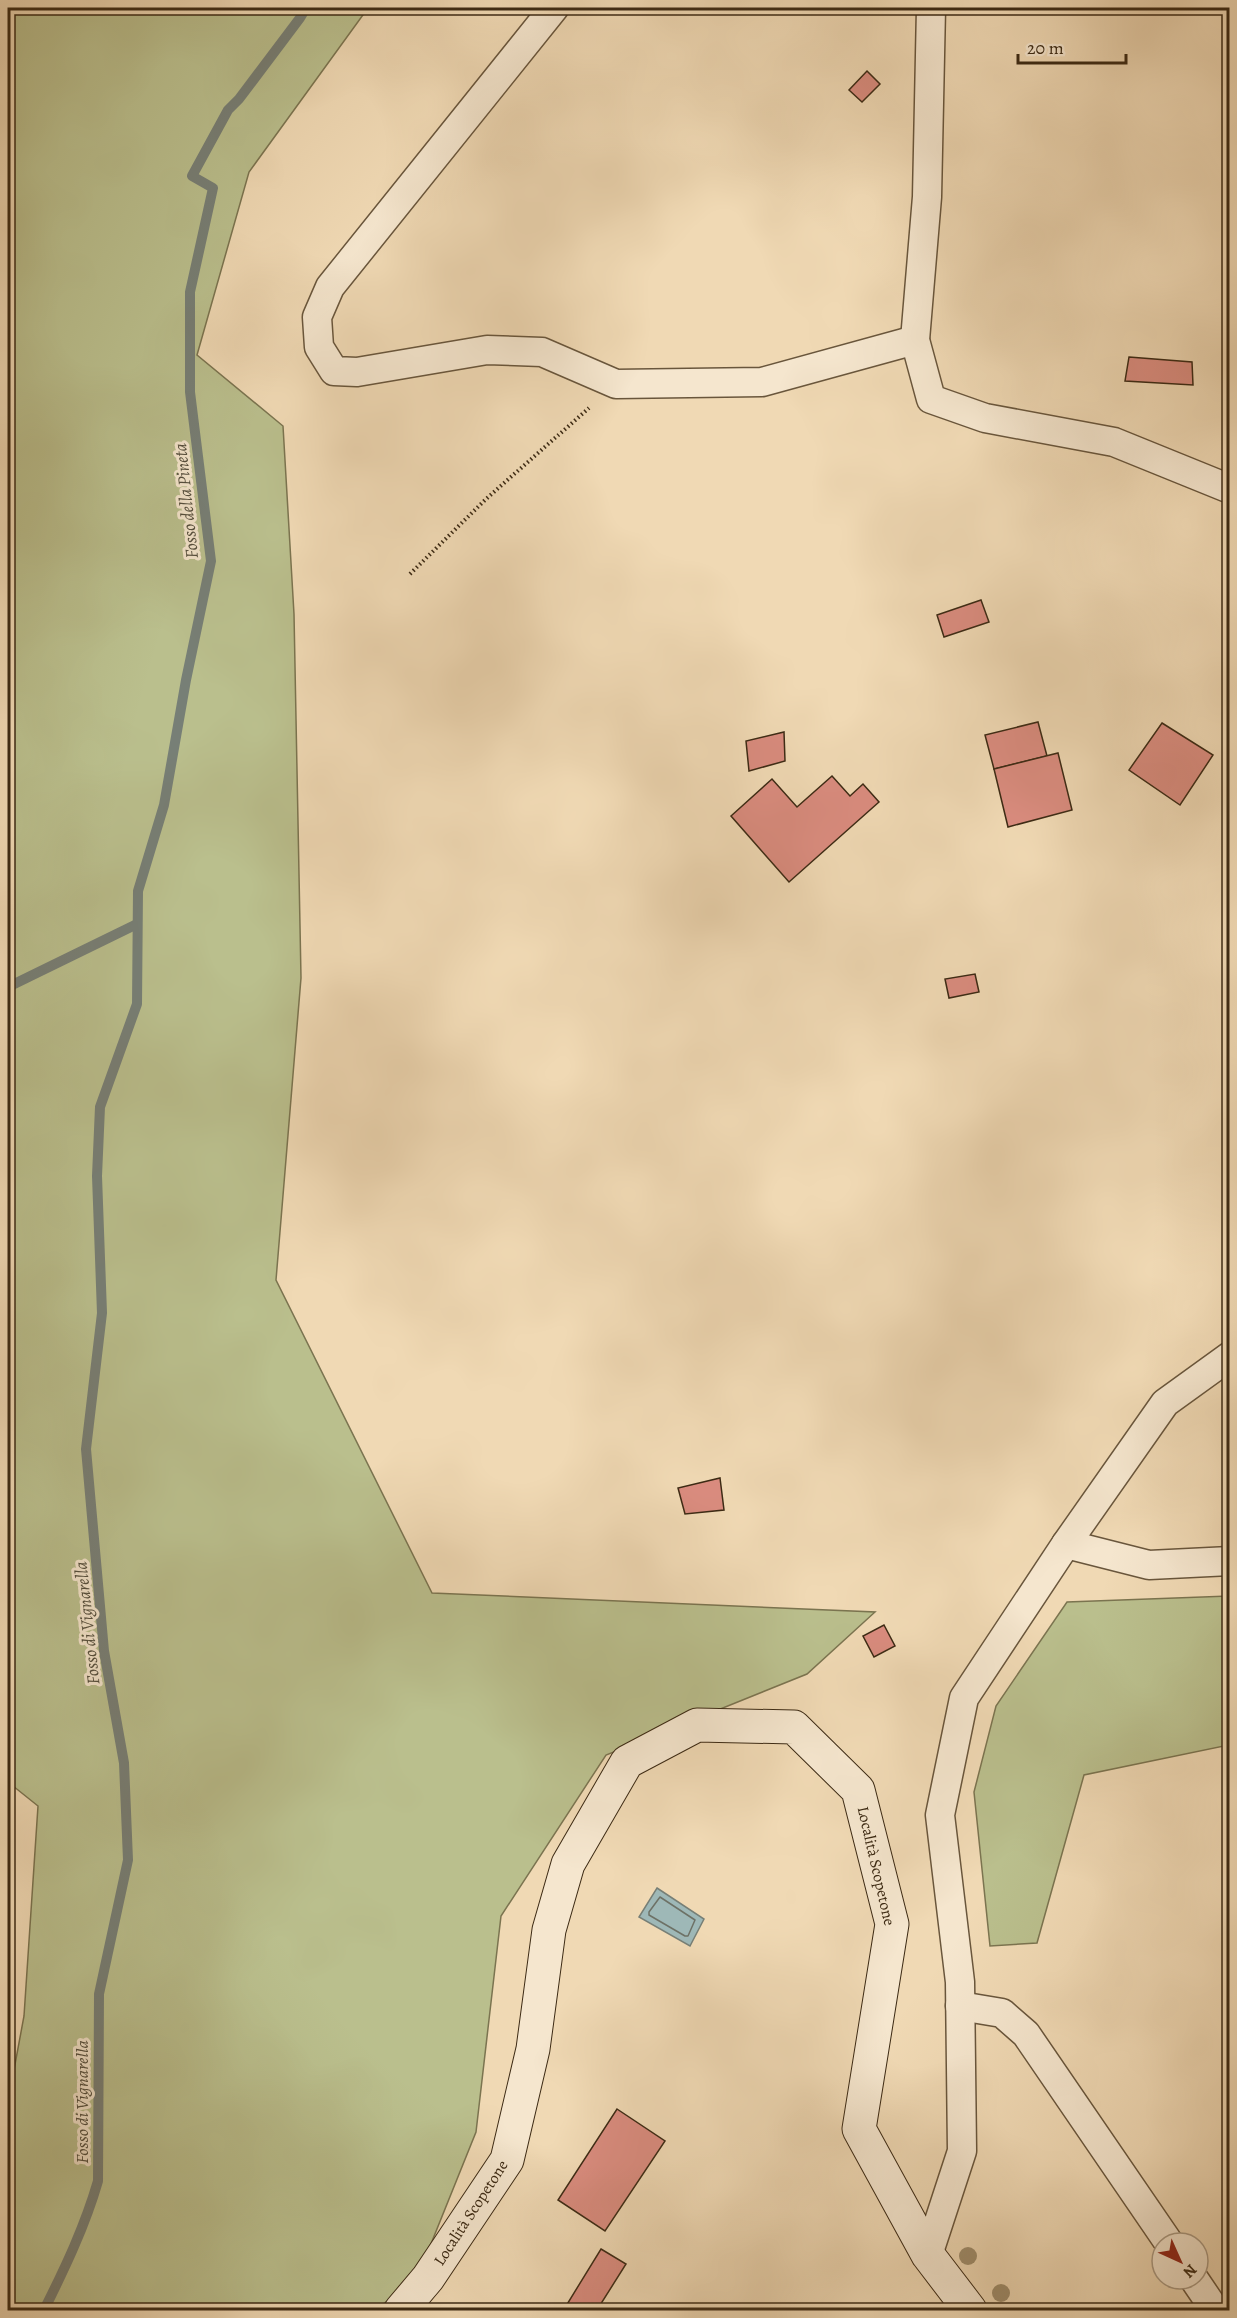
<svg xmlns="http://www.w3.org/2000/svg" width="1237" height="2318" font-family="Alegreya,serif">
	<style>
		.green { fill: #babf8d; stroke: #7b7450; stroke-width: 1.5 }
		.water { fill: #9eb8b7; stroke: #777f76; stroke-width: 1.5 }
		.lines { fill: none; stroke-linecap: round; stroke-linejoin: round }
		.shore { stroke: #6d7166; stroke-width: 1.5 }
		.stream { stroke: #777f76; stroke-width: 10 }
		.building { fill: #da8c7f; stroke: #3c2a14; stroke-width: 1.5 }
		.street-casing { stroke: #69563c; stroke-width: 31 }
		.secondary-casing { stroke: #3c2a14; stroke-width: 35 }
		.path { stroke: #3c2a14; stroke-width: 4; stroke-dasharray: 1.5 3; stroke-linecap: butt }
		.street { stroke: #f5e6ce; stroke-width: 28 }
		.secondary { stroke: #f5e6ce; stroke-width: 33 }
		.tree { fill: #9f8d6c }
		.labels { text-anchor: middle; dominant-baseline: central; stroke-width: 6; stroke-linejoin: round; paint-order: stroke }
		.street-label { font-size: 16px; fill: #3c2a14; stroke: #f5e6ce }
		.water-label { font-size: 18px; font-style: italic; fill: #544e3d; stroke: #f5e6ce }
	</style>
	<rect width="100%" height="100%" fill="#f0d9b4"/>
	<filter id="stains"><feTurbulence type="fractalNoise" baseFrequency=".00333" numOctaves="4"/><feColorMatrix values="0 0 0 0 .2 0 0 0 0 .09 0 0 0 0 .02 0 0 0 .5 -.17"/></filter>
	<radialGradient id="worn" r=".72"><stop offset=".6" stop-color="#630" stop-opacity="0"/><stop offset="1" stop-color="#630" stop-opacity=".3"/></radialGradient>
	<g class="green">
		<path d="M8,8H368L249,172L197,355L283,426L294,614L301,978L276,1280L432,1593L875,1612L807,1674L606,1755L501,1916L476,2132L418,2276L376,2310H8V2102L24,2016L38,1806L8,1782Z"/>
		<path d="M1229,1596V1745L1084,1775L1037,1943L990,1946L974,1792L996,1706L1067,1602Z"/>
	</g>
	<path class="water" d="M657,1888L704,1919L690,1946L639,1917Z"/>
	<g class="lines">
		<path class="shore" d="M660,1897L695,1920L688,1936H685L649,1915V1912Z"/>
		<g class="stream">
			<path d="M8,987L137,924"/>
			<path d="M44,2310C65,2268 85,2226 98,2181L99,1994L128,1860L124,1763L104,1651L86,1449L102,1313L97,1176L100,1107L137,1004L138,891L164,805L186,680L211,561L190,392V292L213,188L192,176L228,110L239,99L300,18L306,8"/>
		</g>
	</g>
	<g class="building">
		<path d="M867,71L880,84L862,102L849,90Z"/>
		<path d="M1129,357L1192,362L1193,385L1125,381Z"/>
		<path d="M981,600L989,622L944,637L937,615Z"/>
		<path d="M1038,722L1047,756L994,769L985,735Z"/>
		<path d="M1162,723L1213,755L1180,805L1129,770Z"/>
		<path d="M784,732L785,761L749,771L746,741Z"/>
		<path d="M1058,753L1072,810L1008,827L994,769Z"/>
		<path d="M832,776L850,796L863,784L879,802L789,882L731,816L772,779L797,807Z"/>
		<path d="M975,974L979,992L949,998L945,979Z"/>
		<path d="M720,1478L724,1510L685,1514L678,1488Z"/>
		<path d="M884,1625L895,1646L874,1657L863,1636Z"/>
		<path d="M617,2109L665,2141L605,2231L558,2200Z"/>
		<path d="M601,2249L626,2264L597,2310H573L566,2306Z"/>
	</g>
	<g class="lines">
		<defs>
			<g id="street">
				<path d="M554,8L330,287L317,317L319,347L334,371L357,372L487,350L542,352L616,384L762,382L915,340"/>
				<path d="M931,8L927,197L915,340L931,399L985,418L1114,442L1230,489"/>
				<path d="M1066,1544L1149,1565L1230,1561"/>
				<path d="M960,2006L1002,2013L1026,2034L1169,2243"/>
				<path d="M928,2255L962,2151L960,1982L940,1815L964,1698L1066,1544L1165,1403L1230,1356"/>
				<path d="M1194,2279L1215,2310"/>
			</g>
			<path id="secondary" d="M401,2310L428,2278L507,2160L533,2049L549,1930L568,1864L627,1762L697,1725L794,1727L858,1790L892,1924L859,2129L928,2255L970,2310"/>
		</defs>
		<use href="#street" class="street-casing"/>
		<use href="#secondary" class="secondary-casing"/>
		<path class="path" d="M410,574L486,499L589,408"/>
		<use href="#street" class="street"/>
		<use href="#secondary" class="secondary"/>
	</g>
	<g class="tree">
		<circle cx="968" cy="2256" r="9"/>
		<circle cx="1001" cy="2293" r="9"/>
	</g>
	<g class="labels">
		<g class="street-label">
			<text transform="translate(876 1866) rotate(77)">Località Scopetone</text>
			<text transform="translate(471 2213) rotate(-57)">Località Scopetone</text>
		</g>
		<g class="water-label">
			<text transform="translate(186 501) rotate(-96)">Fosso della Pineta</text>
			<text transform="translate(87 1623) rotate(-96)">Fosso di Vignarella</text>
			<text transform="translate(82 2102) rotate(-90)">Fosso di Vignarella</text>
		</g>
	</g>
	<rect width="1237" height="2318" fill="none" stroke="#f0d9b4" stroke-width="30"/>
	<rect x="9" y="9" width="1219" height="2300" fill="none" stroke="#3c2a14" stroke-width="3"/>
	<rect x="15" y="15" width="1207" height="2288" fill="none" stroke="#3c2a14" stroke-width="1.5"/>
	<g transform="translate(1180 2261) rotate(135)"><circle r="28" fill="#f5e6ce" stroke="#ab9b84" stroke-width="1.5"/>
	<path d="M0-4.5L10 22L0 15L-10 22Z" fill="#8f2418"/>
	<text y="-9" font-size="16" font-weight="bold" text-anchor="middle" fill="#3c2a14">N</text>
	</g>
	<path d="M1018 54v9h108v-9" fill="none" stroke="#3c2a14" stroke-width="3"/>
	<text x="1027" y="54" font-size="18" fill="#3c2a14" stroke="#f5e6ce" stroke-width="4.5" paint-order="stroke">20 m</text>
	<rect width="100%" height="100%" filter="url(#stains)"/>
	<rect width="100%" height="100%" fill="url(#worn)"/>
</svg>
